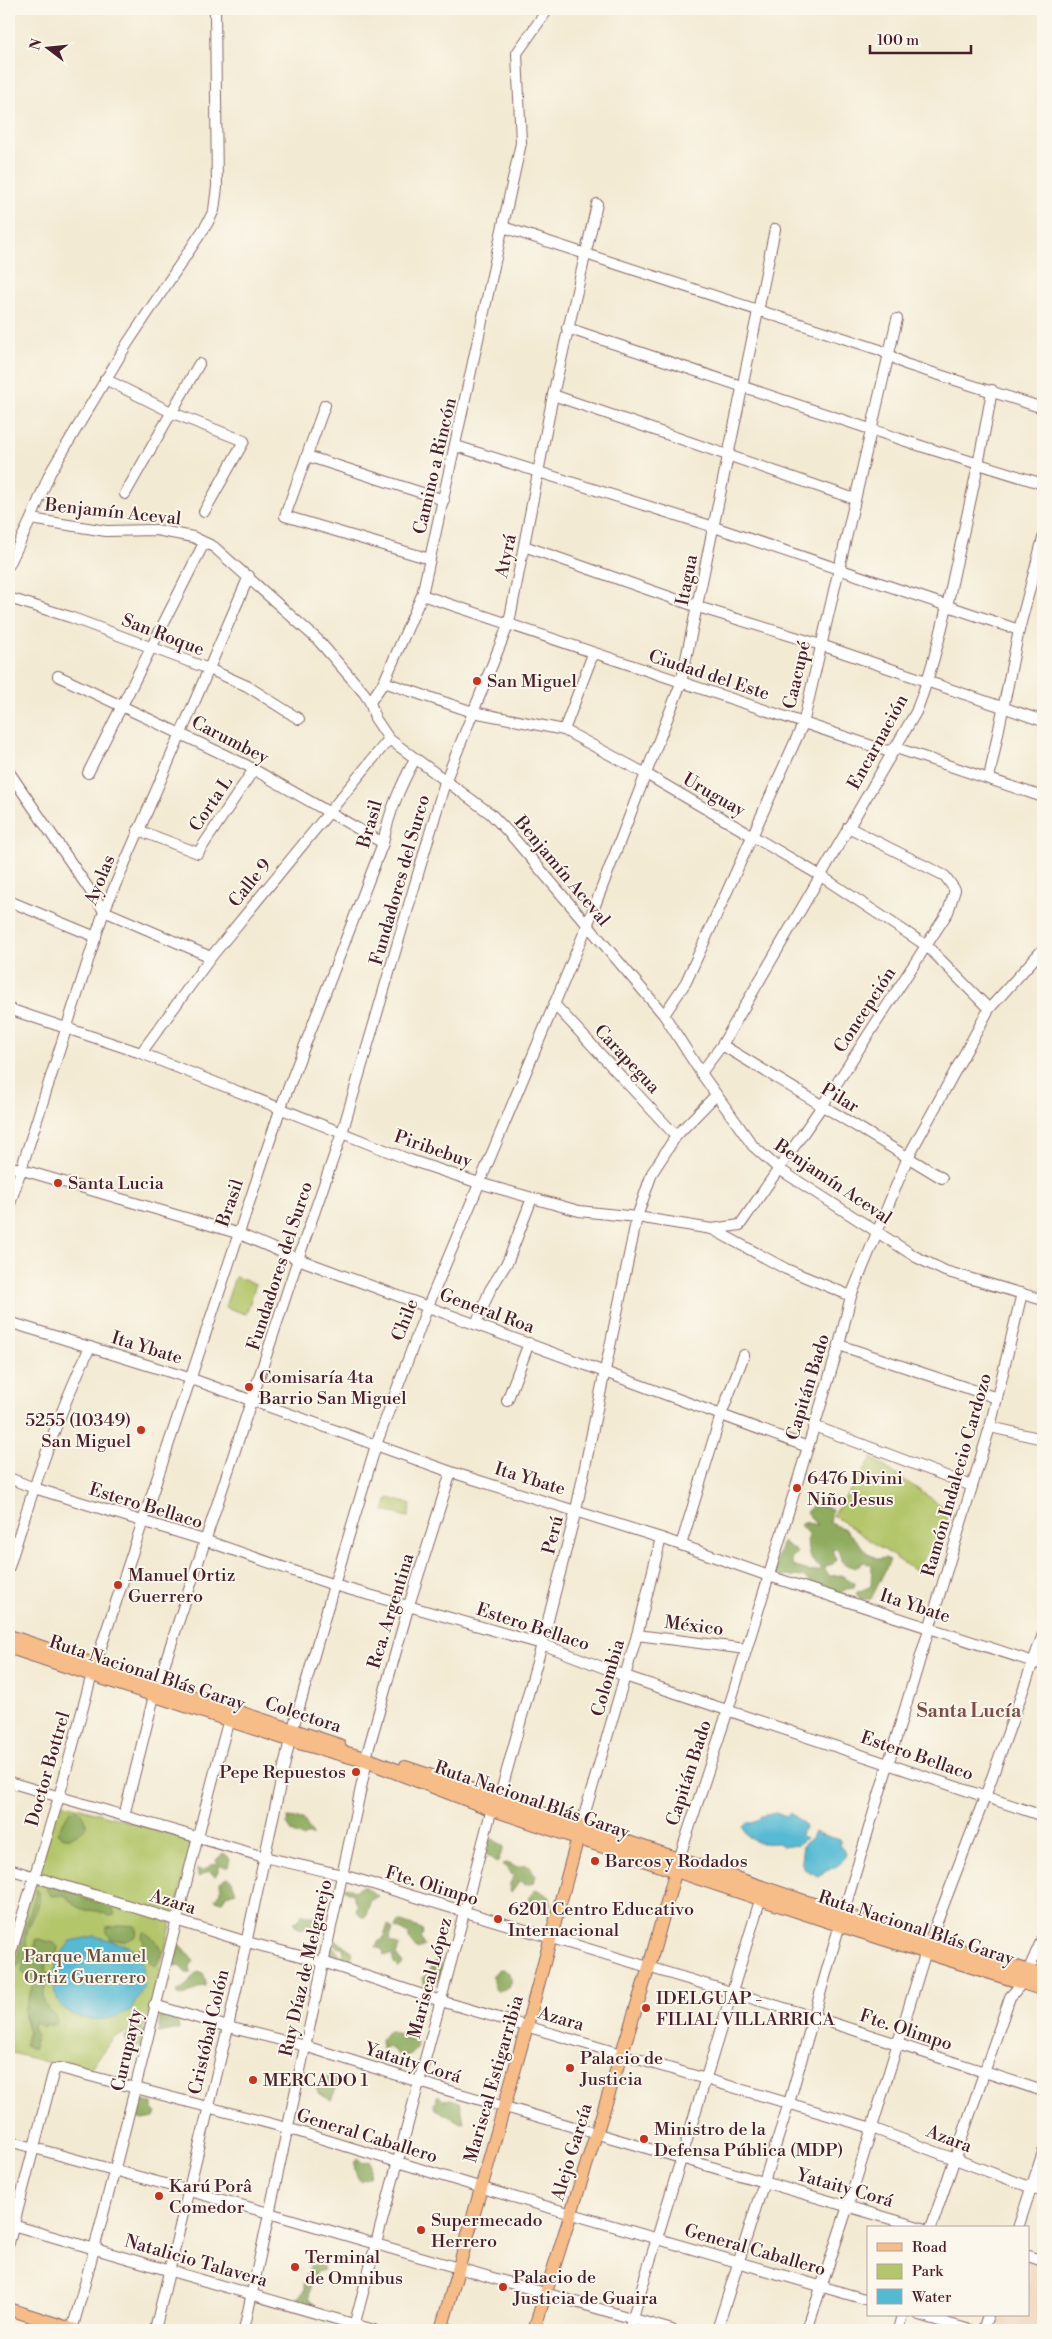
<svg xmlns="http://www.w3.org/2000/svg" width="1052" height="2339" font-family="'Libre Bodoni',serif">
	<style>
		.built { fill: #efd6bc }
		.green { fill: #b3c66a; stroke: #7e724a }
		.forest { fill: #8eab5e; stroke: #6c6544 }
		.water { fill: #54bad3; stroke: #4f6c7f }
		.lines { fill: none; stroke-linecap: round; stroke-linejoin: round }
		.minor-casing { stroke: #856666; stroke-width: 12 }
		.major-casing { stroke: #856666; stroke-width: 14 }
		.highway-casing { stroke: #856666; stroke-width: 17 }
		.minor { stroke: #fff; stroke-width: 10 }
		.major { stroke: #f7bd88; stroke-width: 12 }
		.highway { stroke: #f7bd88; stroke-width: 15 }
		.poi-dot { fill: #c8321e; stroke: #fbf7ec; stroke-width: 2 }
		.labels { text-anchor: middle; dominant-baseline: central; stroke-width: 4; stroke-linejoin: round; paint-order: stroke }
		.street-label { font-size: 18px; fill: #4a1f2b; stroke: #fbf7ec }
		.poi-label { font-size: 18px; fill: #4a1f2b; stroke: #fbf7ec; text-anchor: start }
		.park-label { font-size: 18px; fill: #6a513e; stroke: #fbf7ec }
		.neighbourhood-label { font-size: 19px; font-weight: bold; fill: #804e49; stroke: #fbf7ec }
	</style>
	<rect width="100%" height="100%" fill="#fbf7ec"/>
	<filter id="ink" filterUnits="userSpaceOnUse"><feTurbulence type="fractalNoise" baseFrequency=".02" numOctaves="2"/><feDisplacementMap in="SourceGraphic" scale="10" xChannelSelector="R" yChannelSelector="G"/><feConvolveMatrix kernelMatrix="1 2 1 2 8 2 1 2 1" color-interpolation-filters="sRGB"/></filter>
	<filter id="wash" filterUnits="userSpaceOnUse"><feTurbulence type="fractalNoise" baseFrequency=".0096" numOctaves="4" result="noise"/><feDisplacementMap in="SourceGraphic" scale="20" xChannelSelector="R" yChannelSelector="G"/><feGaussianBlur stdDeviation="1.12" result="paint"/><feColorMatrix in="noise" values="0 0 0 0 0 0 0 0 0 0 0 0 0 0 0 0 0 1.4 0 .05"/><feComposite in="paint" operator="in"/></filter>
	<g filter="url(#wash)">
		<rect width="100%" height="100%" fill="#f3ead3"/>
		<path class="built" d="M1028,2258L1043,2263V2330H992L996,2315H1028Z"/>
		<g class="green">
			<path d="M235,1277L256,1284L246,1314L225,1307Z"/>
			<path d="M872,1458L954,1514L915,1571L833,1515Z"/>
			<path d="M388,1498L411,1504L408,1517L384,1511Z"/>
			<path d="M59,1802L193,1840L145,2027L114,2037L87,2073L9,2052V1963Z"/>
		</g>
		<g class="forest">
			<path d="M814,1504L832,1509L830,1523L845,1529L870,1555L879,1559L885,1558L890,1560L871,1599H860L856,1593L871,1586L872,1565L863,1562L855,1568C835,1560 845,1564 837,1549L832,1550L836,1560L833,1564L826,1566L825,1571L830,1576L841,1575L855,1583L854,1588L846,1589L838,1594L826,1586L811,1583L804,1577L790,1576L775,1578L774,1567L783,1542L797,1552L791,1560L793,1566L811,1572L820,1570V1567C808,1561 806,1547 808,1534L800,1525L804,1522L817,1525L806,1512Z"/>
			<path d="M76,1809C82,1811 88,1821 86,1827C76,1835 69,1842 57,1833L58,1831L70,1811Z"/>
			<path d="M288,1818L303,1819L313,1835H306L304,1838L293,1833L287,1824Z"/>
			<path d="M493,1839L504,1847L497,1863L485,1853L489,1847L488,1841Z"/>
			<path d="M224,1853L230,1858L228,1867L219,1866V1872L215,1876L209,1871L198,1877L197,1869L203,1871L211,1865L218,1864L216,1860Z"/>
			<path d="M507,1863L516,1867L527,1865L536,1875L534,1883L525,1885L520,1881L511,1893L509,1885L515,1875L511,1874L503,1864Z"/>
			<path d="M228,1877L232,1881L236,1892L226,1895L222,1902L216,1900L215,1898L221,1892L220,1882Z"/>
			<path d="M49,1886L77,1894L87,1900L111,1904L115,1915L109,1916C90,1904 84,1919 65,1895L51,1896L46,1889Z"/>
			<path d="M363,1886L378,1896L371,1900L365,1917H362L356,1910L358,1905L354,1901V1895L343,1889L347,1887L354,1891Z"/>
			<path d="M37,1889C45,1903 30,1919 27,1933C25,1943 27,1951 27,1960L13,1969L9,1983V1972L15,1965Z"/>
			<path d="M536,1889L550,1897L551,1904L545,1909H539L529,1899Z"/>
			<path d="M302,1913L309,1916H316L320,1923L322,1933L318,1935L315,1930L306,1926L303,1930L295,1926L294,1922L299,1920Z"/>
			<path d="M398,1921L422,1929L423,1933L421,1939L424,1946L417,1950L409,1939V1934L395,1928Z"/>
			<path d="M122,1925L135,1926L137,1929L136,1936L126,1941L111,1939L107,1932V1927Z"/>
			<path d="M388,1925L393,1929L389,1941L400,1946L396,1955L403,1964L399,1968L394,1963L392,1955H384L383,1950L376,1947L378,1942L383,1939Z"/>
			<path d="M144,1931L157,1942L162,1952L155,1967L138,1950L144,1944L142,1936Z"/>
			<path d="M38,1939L54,1943L58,1947L56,1958L47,1959L45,1970L49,1974C46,1985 40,1998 48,2009C52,2014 56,2015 57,2022L53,2026L48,2024L44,2027L35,2021L33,2026L36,2036L34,2048L32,2049L25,2045L28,2031L24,2010L34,1982L30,1974L25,1975L21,1971C27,1954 37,1966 35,1940Z"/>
			<path d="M334,1939L352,1951L350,1962H344L341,1957L338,1959L340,1964L338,1968L327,1957H336L329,1953L331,1946L342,1956L344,1954L343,1948H339L332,1943Z"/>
			<path d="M178,1944L184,1948L194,1961L190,1966L191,1973H186L179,1966L174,1967L171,1963L175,1945Z"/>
			<path d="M436,1961L441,1964V1974L434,1985L425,1986L423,1978Z"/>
			<path d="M502,1969L509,1973L511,1981L508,1988L497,1991L494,1987L492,1976L498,1970Z"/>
			<path d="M198,1972L204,1975L206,1982L205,1986C194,1986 189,1999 177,1995V1991C187,1990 190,1978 198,1972Z"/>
			<path d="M160,2016H168L178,2023L179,2029L158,2033Z"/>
			<path d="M142,2029L145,2030L141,2047L129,2048L125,2037Z"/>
			<path d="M388,2030L414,2040L418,2045L417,2049L409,2055L399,2056L395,2051L388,2047L382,2049L381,2040Z"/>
			<path d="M332,2076L339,2082L331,2100L319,2094L315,2086L322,2079Z"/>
			<path d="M438,2095L444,2100L451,2099L460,2102L464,2122L461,2123L435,2109L434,2104Z"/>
			<path d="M138,2099L152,2104V2109L156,2113L154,2118L142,2120L132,2115Z"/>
			<path d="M357,2158L363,2163L369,2161L371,2165L369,2177L360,2181C355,2174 352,2164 357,2158Z"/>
			<path d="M314,2257H318L317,2262L322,2265L324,2270L316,2272L311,2282L309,2297L314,2303L302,2304L298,2298L304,2290V2283Z"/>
		</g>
		<g class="water">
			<path d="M776,1813L786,1817L790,1813L803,1823L805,1828L801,1831V1836L806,1838L798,1845L782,1847L778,1843C763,1844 749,1844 743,1827L747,1823C754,1823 757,1822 761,1816Z"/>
			<path d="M814,1832L840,1840V1845L846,1853C843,1868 828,1868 818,1876L804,1869L801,1861L803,1845L812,1838Z"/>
			<path d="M95,1936L129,1946L143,1964L144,1986L131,2010C123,2013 114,2018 106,2019C65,2023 44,1999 58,1960C61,1953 67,1947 71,1941Z"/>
		</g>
	</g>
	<g filter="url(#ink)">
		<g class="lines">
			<defs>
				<g id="minor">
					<path d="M503,227L880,350L905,364L1043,408"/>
					<path d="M567,328L924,447L1043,484"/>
					<path d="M105,379L173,413L244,441L204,512"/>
					<path d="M553,395L855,499"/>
					<path d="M325,405L285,516L430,559"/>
					<path d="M456,446L714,527L1019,630"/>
					<path d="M307,456L444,500"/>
					<path d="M125,494L199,364"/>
					<path d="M31,519L106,531L156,530L193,537L214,547L318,640L364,693L370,702L375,718L389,739L491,814L511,835L664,1015L701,1073L753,1146L779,1169L916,1257L945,1271L1043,1300"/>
					<path d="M524,546L698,607L821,645L1043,721"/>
					<path d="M9,565L31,519L50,473L127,344L207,224L214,210L217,187L215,9"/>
					<path d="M422,595L887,751L896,748L1043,797"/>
					<path d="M9,598L70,617L209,669L247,686L299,719"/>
					<path d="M58,676L246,765L383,843"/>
					<path d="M384,682L473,712L564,730L646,774L821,876L927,946L989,1009"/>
					<path d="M370,702L384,682L422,595L521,143L517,53L548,9"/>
					<path d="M564,730L593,654"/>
					<path d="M9,772L104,911"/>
					<path d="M88,773L204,543"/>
					<path d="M989,778L1019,630L1043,538"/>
					<path d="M138,830L198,853L254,769"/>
					<path d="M9,901L96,937"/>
					<path d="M104,911L211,957"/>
					<path d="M554,1004L676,1136"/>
					<path d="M9,1009L141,1053L410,1160L479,1183L579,1211L637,1217L712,1229L786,1269L851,1296"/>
					<path d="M664,1015L686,982L803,724L897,319"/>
					<path d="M722,1045L942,1178"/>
					<path d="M141,1053L211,957L389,739"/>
					<path d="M701,1073L722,1045L916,712C934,666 945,617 955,569C969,509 982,450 992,390"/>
					<path d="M9,1166L237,1233L298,1259L808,1447"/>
					<path d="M9,1207L104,911L249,576"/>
					<path d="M712,1229L740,1225L822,1106L948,912L955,890L945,876L848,827"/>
					<path d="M9,1322L189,1378L451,1472L661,1538L769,1576L1043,1665"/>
					<path d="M476,1324L490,1290L508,1261L532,1198"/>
					<path d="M839,1345L997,1398"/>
					<path d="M507,1401L529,1343"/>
					<path d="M814,1426L972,1486"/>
					<path d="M990,1427L1043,1439"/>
					<path d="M9,1478L34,1488L207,1541L334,1585L542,1644L625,1676L1043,1816"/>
					<path d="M681,1545L721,1415L744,1355"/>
					<path d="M9,1567C32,1492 56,1418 90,1347"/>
					<path d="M637,1635L746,1649"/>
					<path d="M95,1665L281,1107L383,843C389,812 400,787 415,759"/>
					<path d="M9,1782L264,1857L343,1875L814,2017L1043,2091"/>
					<path d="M499,1799L542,1644L576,1510L637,1217L652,1173L676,1136L716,1095"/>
					<path d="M124,1816L154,1696L298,1259L342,1133L445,782L509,623L553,395L597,204"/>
					<path d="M581,1826L637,1635L661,1538"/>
					<path d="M679,1859L728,1710L839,1345L851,1296L908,1157L989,1009L1043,949"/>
					<path d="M9,1869L247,1942L323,1962L441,2001L872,2128L1043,2192"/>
					<path d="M930,1940L985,1797L1043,1634"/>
					<path d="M9,1959L59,1797L92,1674"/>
					<path d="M1028,1971L1043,1937"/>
					<path d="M154,2005L228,2027L305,2046L419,2082L922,2228"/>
					<path d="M9,2141L269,2213L672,2330"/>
					<path d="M9,2224L374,2330"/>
					<path d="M931,2228L1010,1997L1023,1982"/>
					<path d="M1018,2228L1043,2152"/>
					<path d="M9,2243L53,2074L55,2069L60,2068L287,2128L482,2188L868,2300"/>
					<path d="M1028,2256L1043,2261"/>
					<path d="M919,2315L970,2330"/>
					<path d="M72,2330C129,2128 173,1922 229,1719"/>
					<path d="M155,2330L228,2027L290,1739L334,1585L376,1445L428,1306L587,926L681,683L775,229"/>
					<path d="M244,2330L367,1760V1754L409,1605L451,1472"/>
					<path d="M353,2330L492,1808"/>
					<path d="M629,2330L761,1897"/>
					<path d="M717,2330L789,2103L840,1924L990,1427L1022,1293"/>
					<path d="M807,2330L848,2206L926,1951"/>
					<path d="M898,2330L902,2315"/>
					<path d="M983,2330L988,2315"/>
				</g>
				<g id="major">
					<path d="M9,1636L339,1745"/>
					<path d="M405,1767L843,1914L1043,1975"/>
					<path d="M9,2309L75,2330"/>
					<path d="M441,2330L527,2026L578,1837"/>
					<path d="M534,2330L649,1967L678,1862"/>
				</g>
				<path id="highway" d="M9,1646L290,1739L367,1760L492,1808L578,1837L840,1924L1043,1988"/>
			</defs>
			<use href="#minor" class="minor-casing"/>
			<use href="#major" class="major-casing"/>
			<use href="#highway" class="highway-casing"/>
			<use href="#minor" class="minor"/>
			<use href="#major" class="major"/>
			<use href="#highway" class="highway"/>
		</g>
	</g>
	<g class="poi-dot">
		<circle cx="477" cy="681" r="5"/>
		<circle cx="58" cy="1183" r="5"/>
		<circle cx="249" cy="1387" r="5"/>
		<circle cx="141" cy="1430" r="5"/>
		<circle cx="797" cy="1488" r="5"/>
		<circle cx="118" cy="1585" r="5"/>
		<circle cx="356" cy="1772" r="5"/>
		<circle cx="595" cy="1861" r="5"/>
		<circle cx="498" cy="1919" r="5"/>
		<circle cx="646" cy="2008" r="5"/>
		<circle cx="570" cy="2068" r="5"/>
		<circle cx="253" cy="2080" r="5"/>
		<circle cx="644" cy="2139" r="5"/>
		<circle cx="159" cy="2196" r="5"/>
		<circle cx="421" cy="2230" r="5"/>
		<circle cx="295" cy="2267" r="5"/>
		<circle cx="503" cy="2287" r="5"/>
	</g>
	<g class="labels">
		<g class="street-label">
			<text transform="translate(435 466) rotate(-77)">Camino a Rincón</text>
			<text transform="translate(113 512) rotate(6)">Benjamín Aceval</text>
			<text transform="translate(506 556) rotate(-78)">Atyrá</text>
			<text transform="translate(687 580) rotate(-79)">Itagua</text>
			<text transform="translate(163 635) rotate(21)">San Roque</text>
			<text transform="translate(709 675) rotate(18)">Ciudad del Este</text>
			<text transform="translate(797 675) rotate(-77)">Caacupé</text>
			<text transform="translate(230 740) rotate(27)">Carumbey</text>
			<text transform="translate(878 742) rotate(-61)">Encarnación</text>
			<text transform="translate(714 795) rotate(30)">Uruguay</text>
			<text transform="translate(211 804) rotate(-56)">Corta L</text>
			<text transform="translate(370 824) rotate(-74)">Brasil</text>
			<text transform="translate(562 871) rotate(50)">Benjamín Aceval</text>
			<text transform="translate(100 880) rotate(-68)">Ayolas</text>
			<text transform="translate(400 880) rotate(-74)">Fundadores del Surco</text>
			<text transform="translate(250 883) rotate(-51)">Calle 9</text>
			<text transform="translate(865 1010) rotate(-57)">Concepción</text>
			<text transform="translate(627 1059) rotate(47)">Carapegua</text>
			<text transform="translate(840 1098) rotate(31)">Pilar</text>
			<text transform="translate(433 1149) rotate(19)">Piribebuy</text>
			<text transform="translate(833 1182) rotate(34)">Benjamín Aceval</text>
			<text transform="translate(230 1203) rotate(-71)">Brasil</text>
			<text transform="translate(280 1266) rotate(-72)">Fundadores del Surco</text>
			<text transform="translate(487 1311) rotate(20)">General Roa</text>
			<text transform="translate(405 1320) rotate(-69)">Chile</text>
			<text transform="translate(147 1348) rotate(17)">Ita Ybate</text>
			<text transform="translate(808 1387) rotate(-73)">Capitán Bado</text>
			<text transform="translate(957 1475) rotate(-74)">Ramón Indalecio Cardozo</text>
			<text transform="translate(530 1479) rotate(17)">Ita Ybate</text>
			<text transform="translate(146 1506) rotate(17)">Estero Bellaco</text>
			<text transform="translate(553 1535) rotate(-76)">Perú</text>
			<text transform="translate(915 1606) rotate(18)">Ita Ybate</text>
			<text transform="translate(391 1611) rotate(-73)">Rca. Argentina</text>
			<text transform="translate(694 1626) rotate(7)">México</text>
			<text transform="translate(533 1627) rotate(18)">Estero Bellaco</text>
			<text transform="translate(147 1673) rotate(18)">Ruta Nacional Blás Garay</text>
			<text transform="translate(608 1678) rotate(-74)">Colombia</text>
			<text transform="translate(303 1715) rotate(18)">Colectora</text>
			<text transform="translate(917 1756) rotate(19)">Estero Bellaco</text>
			<text transform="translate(48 1769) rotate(-74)">Doctor Bottrel</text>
			<text transform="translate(689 1773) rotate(-72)">Capitán Bado</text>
			<text transform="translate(532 1800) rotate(19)">Ruta Nacional Blás Garay</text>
			<text transform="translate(432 1886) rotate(17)">Fte. Olimpo</text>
			<text transform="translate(173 1902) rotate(17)">Azara</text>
			<text transform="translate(916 1928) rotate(18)">Ruta Nacional Blás Garay</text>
			<text transform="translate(306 1968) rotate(-77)">Ruy Díaz de Melgarejo</text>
			<text transform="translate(430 1978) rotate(-75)">Mariscal López</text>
			<text transform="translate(561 2019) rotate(16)">Azara</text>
			<text transform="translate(906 2030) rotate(18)">Fte. Olimpo</text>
			<text transform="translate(209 2032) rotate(-77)">Cristóbal Colón</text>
			<text transform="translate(127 2050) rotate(-77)">Curupayty</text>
			<text transform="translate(413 2063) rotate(17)">Yataity Corá</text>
			<text transform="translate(494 2079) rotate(-74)">Mariscal Estigarribia</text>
			<text transform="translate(367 2136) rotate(17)">General Caballero</text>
			<text transform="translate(949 2139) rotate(21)">Azara</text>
			<text transform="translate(572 2152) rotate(-73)">Alejo García</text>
			<text transform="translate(845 2188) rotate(16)">Yataity Corá</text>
			<text transform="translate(755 2250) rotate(16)">General Caballero</text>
			<text transform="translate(196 2261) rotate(16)">Natalicio Talavera</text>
		</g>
		<g class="poi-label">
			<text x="487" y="681">San Miguel</text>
			<text x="68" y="1183">Santa Lucia</text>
			<text x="259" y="1377">Comisaría 4ta<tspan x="259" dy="21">Barrio San Miguel</tspan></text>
			<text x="131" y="1420" text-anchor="end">5255 (10349)<tspan x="131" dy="21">San Miguel</tspan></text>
			<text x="807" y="1478">6476 Divini<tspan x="807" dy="21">Niño Jesus</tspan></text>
			<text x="128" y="1575">Manuel Ortiz<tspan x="128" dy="21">Guerrero</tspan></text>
			<text x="346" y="1772" text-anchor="end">Pepe Repuestos</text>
			<text x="605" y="1861">Barcos y Rodados</text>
			<text x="508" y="1909">6201 Centro Educativo<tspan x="508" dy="21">Internacional</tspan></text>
			<text x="656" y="1998">IDELGUAP -<tspan x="656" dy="21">FILIAL VILLARRICA</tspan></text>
			<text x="580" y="2058">Palacio de<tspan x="580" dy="21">Justicia</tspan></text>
			<text x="263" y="2080">MERCADO 1</text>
			<text x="654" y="2129">Ministro de la<tspan x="654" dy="21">Defensa Pública (MDP)</tspan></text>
			<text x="169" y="2186">Karú Porâ<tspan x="169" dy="21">Comedor</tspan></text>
			<text x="431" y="2220">Supermecado<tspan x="431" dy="21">Herrero</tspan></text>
			<text x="305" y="2257">Terminal<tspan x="305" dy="21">de Omnibus</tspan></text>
			<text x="513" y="2277">Palacio de<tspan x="513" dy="21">Justicia de Guaira</tspan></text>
		</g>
		<g class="park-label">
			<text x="85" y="1956">Parque Manuel<tspan x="85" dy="21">Ortiz Guerrero</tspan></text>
		</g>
		<g class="neighbourhood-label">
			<text x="969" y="1711">Santa Lucía</text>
		</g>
	</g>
	<rect width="1052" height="2339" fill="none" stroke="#fbf7ec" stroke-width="30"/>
	<rect x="867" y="2226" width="162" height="90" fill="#fbf7ec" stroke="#b4a19f"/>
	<rect x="877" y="2243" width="25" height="8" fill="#f7bd88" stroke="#b4a19f"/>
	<text x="912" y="2252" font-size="15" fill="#4a1f2b">Road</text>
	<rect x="877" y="2264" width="25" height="15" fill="#b3c66a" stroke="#b4a19f"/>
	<text x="912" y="2276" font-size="15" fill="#4a1f2b">Park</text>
	<rect x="877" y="2289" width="25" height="15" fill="#54bad3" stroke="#b4a19f"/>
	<text x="912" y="2302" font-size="15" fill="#4a1f2b">Water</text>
	<g transform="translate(48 48) rotate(286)" stroke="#fbf7ec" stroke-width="4" paint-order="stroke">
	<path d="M0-4L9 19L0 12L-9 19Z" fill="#4a1f2b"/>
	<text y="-8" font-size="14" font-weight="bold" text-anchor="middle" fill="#4a1f2b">N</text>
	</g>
	<path d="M870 45v8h101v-8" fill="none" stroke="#4a1f2b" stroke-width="2.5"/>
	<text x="877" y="45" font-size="15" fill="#4a1f2b" stroke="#fbf7ec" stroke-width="4" paint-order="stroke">100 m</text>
</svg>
